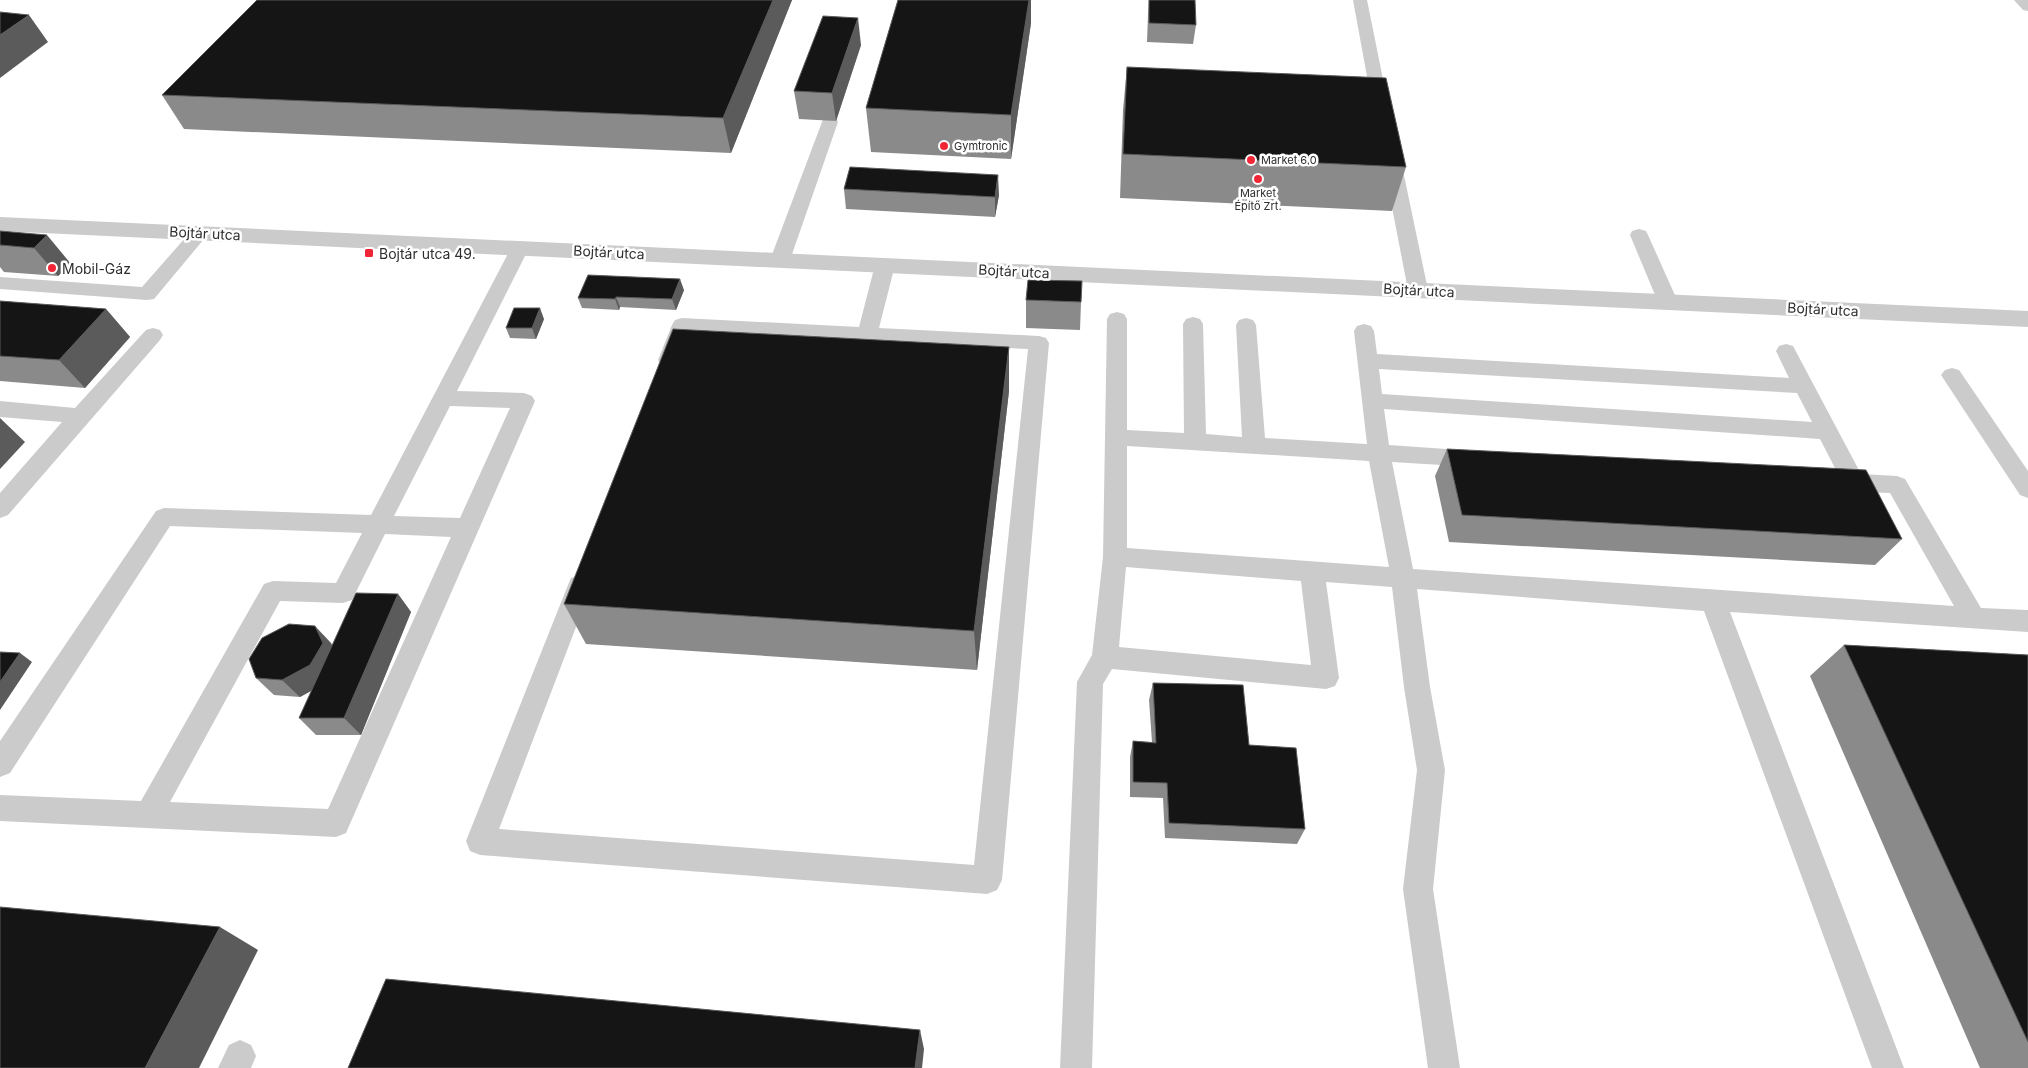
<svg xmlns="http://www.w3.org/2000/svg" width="2028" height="1068" font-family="Inter,sans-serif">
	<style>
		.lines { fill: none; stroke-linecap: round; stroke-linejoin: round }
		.service { fill: #cbcbcb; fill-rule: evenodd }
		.tertiary { fill: #cbcbcb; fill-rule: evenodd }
		.wall { fill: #8a8a8a }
		.shaded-wall { fill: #5b5b5b }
		.building { fill: #151515; stroke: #5b5b5b }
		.poi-dot { fill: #f02636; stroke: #fff; stroke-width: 2 }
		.labels { text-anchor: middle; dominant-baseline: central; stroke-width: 5; stroke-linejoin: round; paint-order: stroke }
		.far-poi-label { font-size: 11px; fill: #2e2e2e; stroke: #fff; text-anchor: start }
		.street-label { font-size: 14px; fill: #2e2e2e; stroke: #fff }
		.poi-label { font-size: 14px; fill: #2e2e2e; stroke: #fff; text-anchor: start }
	</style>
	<rect width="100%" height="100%" fill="#fff"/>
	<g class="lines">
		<g class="service">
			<path d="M1353,0H1367L1389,109L1387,113H1375L1373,109Z"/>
			<path d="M2014,0H2028V11L2023,10Z"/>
			<path d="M830,117L836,118L838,122L790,260L787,264L780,266L773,264L770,260L822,122L824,118Z"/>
			<path d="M1392,156L1398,157L1401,161L1428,290L1425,295L1418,296L1411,295L1408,290L1383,161L1386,157Z"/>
			<path d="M200,227L207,229L209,233L154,299L147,300L0,289V277L142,287L193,229Z"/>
			<path d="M1639,229L1646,231L1648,235L1678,302L1675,307L1668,309L1661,307L1658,302L1630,235L1632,231Z"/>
			<path d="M520,242L527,244L529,248L457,391L524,393L532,396L535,401L346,833L336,837L0,821V795L141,801L264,584L273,581L336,583L362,533L170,526L10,773L0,777V741L156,511L164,508L371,515L511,248L513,244ZM450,406L510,408L460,518L394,516ZM385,534L451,537L328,809L170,802L280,601L343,603L352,600Z"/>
			<path d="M885,259L892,261L895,265L879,328L1039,336L1046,338L1049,343L1002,880L997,890L987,894L480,855L470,851L466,841L568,585L571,578L580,575L589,578L592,585L499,829L974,865L1028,349L689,332L675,365L668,367L661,365L658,360L672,325L675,320L682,318L859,327L875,265L878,261Z"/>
			<path d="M1117,312L1124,314L1127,319V430L1184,433L1183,324L1186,319L1193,317L1200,319L1203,324L1206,434L1242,437L1236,325L1239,320L1246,318L1253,320L1256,325L1265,438L1367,444L1354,331L1357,326L1364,324L1371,326L1374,331L1377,354L1789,378L1776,351L1779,346L1786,344L1793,346L1861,474L1897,476L1905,479L1981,608L2028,610V632L1730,612L1904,1068H1872L1704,611L1417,589L1430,687L1445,770L1433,889L1460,1068H1428L1403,889L1417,770L1404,687L1392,587L1326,582L1339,678L1335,686L1326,689L1112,669L1103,684L1092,1068H1060L1077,682L1092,655L1103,557L1107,319L1110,314ZM1379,369L1797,393L1812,422L1382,394ZM1384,409L1820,439L1838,474L1834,476L1831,482L1834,488L1842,491L1890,493L1954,606L1413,569L1392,462L1475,467L1483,465L1486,459L1483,453L1475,451L1389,445ZM1127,446L1369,461L1389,567L1127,548ZM1126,567L1301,581L1311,665L1119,647Z"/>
			<path d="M153,328L160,330L163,335L160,340L8,515L0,518V493L62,422L0,417V401L75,408L146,330Z"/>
			<path d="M1952,368L1959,370L2028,471V498L2020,495L1941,375L1945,370Z"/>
			<path d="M240,1040L251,1045L256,1056L251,1068H218L229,1045Z"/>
		</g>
		<path class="tertiary" d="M0,217L2028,311V327L0,231Z"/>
	</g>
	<g class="wall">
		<path d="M257,0H792L731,153L184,129L162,95Z"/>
		<path d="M898,0H1031V23L1011,159L871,152L866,108Z"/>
		<path d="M1149,0L1196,25L1193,44L1147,42L1148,15Z"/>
		<path d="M861,45L836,121L799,119L794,91Z"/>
		<path d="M1127,67L1406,167L1392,211L1120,198L1123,110Z"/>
		<path d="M844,189L999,195L995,217L846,209Z"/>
		<path d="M0,231L71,264L58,276L4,272L0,267Z"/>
		<path d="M684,290L676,310L620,307L619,310L582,308L578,298Z"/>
		<path d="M1026,300L1081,302L1080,330L1026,328Z"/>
		<path d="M0,301L106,309L130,337L85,388L0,381Z"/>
		<path d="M544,319L536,339L510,338L506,328Z"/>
		<path d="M1009,391L977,670L586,644L564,604Z"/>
		<path d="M1447,449L1902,539L1875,565L1449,542L1435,476Z"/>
		<path d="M398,594L411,612L361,735H316L299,718L312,690L300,697L274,695L256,678L331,643L332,646Z"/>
		<path d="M1844,645L2028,655V1068H1980L1810,676Z"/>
		<path d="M1153,683L1249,745L1305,829L1297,844L1165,838L1163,798L1130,797V757L1133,741L1152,742L1149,700Z"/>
	</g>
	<g class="shaded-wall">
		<path d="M773,0H792L731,153L723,118Z"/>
		<path d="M1029,0H1031V23L1011,159V115Z"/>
		<path d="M29,15L48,42L0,78V35Z"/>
		<path d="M858,18L861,45L836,121L832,93Z"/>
		<path d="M998,175L999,195L995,217V197Z"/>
		<path d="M47,235L71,264L58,276L34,248Z"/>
		<path d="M680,279L684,290L676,310L672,299Z"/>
		<path d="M616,297L620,307L619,310L615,299Z"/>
		<path d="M540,308L544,319L536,339L532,328Z"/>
		<path d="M106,309L130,337L85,388L59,360Z"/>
		<path d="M1009,347V391L977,670L974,631Z"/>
		<path d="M0,418L25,442L0,469Z"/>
		<path d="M398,594L411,612L361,735L344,718Z"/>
		<path d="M315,626L331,643L339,660L326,683L300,697L282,680Z"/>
		<path d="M20,653L32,662L0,710V682Z"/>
		<path d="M220,927L258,950L199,1068H145Z"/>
		<path d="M920,1030L924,1049L922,1068H915Z"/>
	</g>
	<g class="building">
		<path d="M257,0H773L723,118L162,95Z"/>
		<path d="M898,0H1029L1011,115L866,108Z"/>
		<path d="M1149,0H1195L1196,25L1149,23Z"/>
		<path d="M0,12L29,15L0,35Z"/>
		<path d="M823,16L858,18L832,93L794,91Z"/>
		<path d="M1127,67L1386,78L1406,167L1123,154Z"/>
		<path d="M850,167L998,175L995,197L844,189Z"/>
		<path d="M0,231L47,235L34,248L0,245Z"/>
		<path d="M588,275L680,279L672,299L616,297L615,299L578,298Z"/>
		<path d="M1028,280L1082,281L1081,302L1026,300Z"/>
		<path d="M0,301L106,309L59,360L0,356Z"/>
		<path d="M514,308H540L532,328H506Z"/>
		<path d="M673,329L1009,347L974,631L564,604Z"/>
		<path d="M1447,449L1866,470L1902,539L1462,515Z"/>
		<path d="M356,593L398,594L344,718H299Z"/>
		<path d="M289,624L315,626L323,643L310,665L282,680L256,678L249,659L262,638Z"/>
		<path d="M1844,645L2028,655V1042Z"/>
		<path d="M0,652L20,653L0,682Z"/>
		<path d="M1153,683L1243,685L1249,745L1296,748L1305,829L1169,823L1167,783L1133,782V741L1156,743Z"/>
		<path d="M0,907L220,927L145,1068H0Z"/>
		<path d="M386,979L920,1030L915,1068H348Z"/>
	</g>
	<g class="poi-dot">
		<circle cx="944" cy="146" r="5"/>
		<circle cx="1251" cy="160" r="5"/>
		<circle cx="1258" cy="179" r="5"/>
		<rect x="364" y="248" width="10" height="10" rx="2.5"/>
		<circle cx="52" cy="268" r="5"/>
	</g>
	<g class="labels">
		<g class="far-poi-label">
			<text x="954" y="146">Gymtronic</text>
			<text x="1261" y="160">Market 6.0</text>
			<text x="1258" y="193" text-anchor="middle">Market<tspan x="1258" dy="13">Építő Zrt.</tspan></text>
		</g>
		<g class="street-label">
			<text transform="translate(205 233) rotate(3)">Bojtár utca</text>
			<text transform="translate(609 252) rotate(3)">Bojtár utca</text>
			<text transform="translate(1014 271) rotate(3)">Bojtár utca</text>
			<text transform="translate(1419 290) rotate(3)">Bojtár utca</text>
			<text transform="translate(1823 309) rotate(3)">Bojtár utca</text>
		</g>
		<g class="poi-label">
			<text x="379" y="253">Bojtár utca 49.</text>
			<text x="62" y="268">Mobil-Gáz</text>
		</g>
	</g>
</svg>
